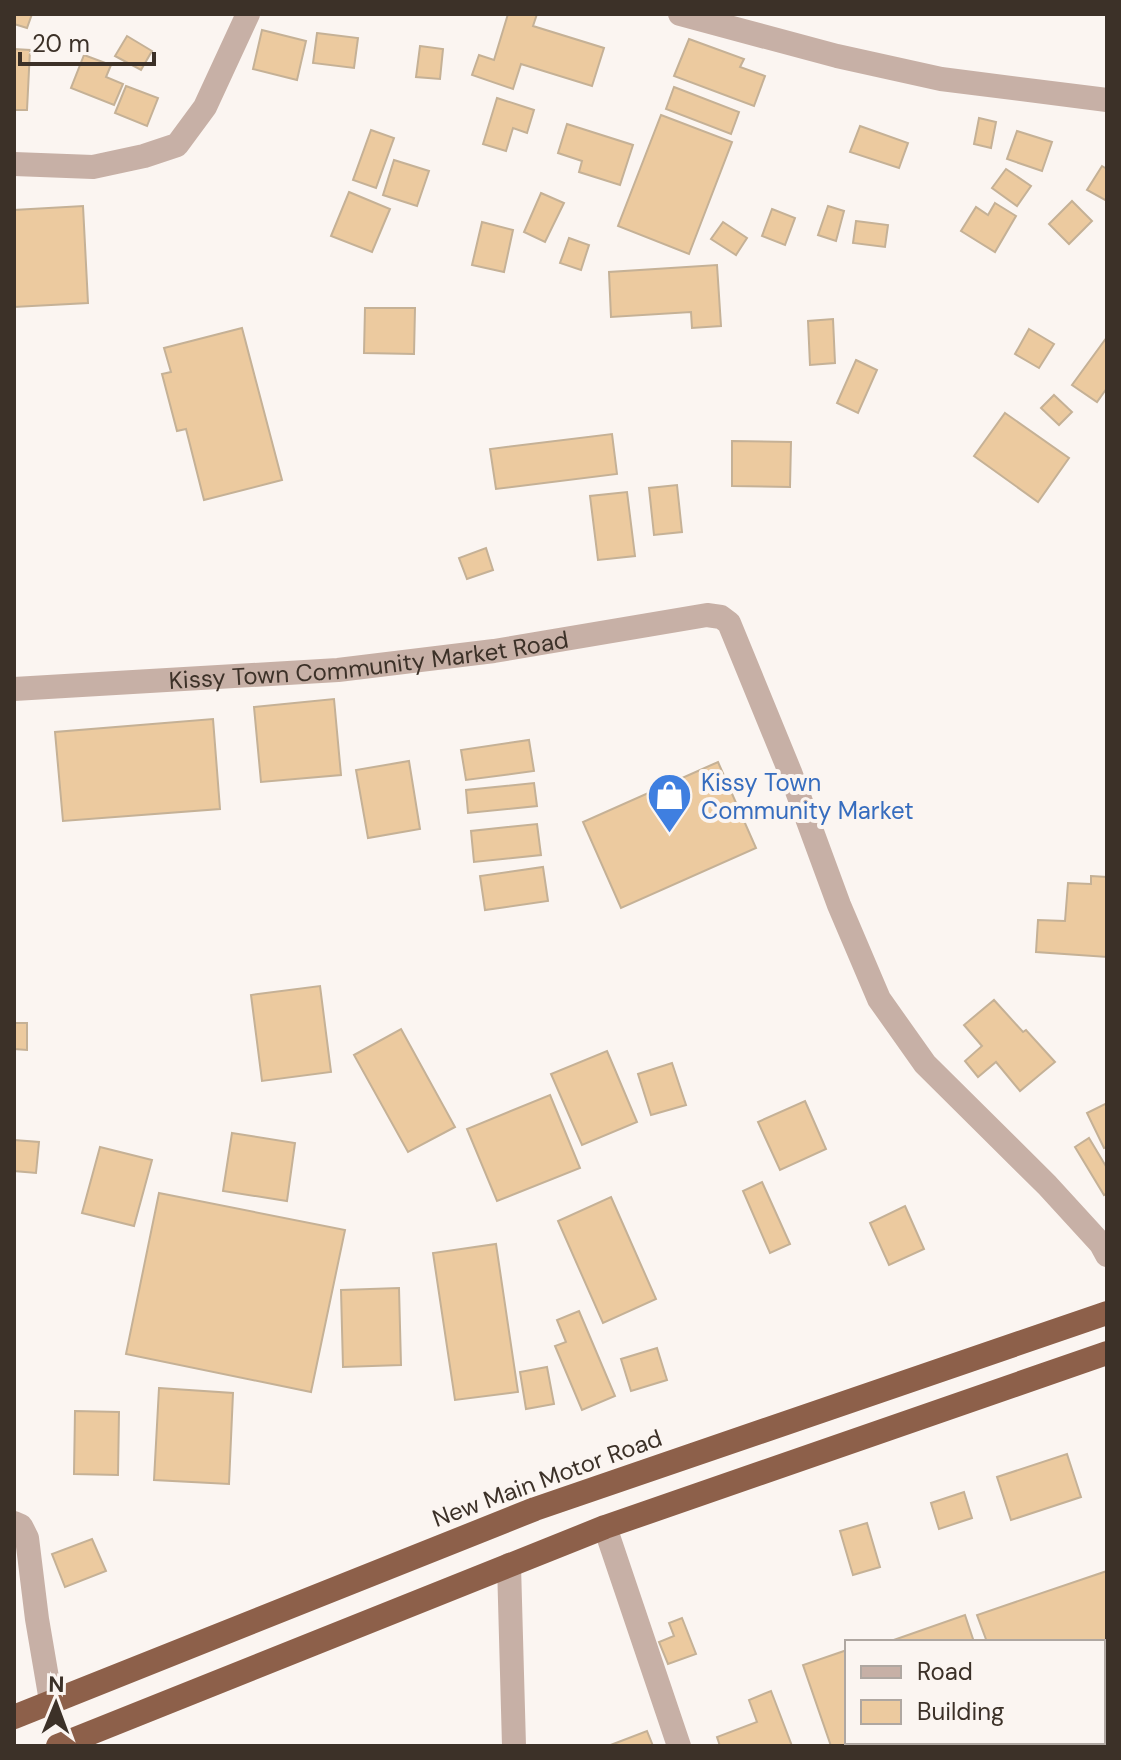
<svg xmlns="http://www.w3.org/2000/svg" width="1121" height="1760" font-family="'DM Sans',sans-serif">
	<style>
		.building { fill: #ecca9f; stroke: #c5b196; stroke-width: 2 }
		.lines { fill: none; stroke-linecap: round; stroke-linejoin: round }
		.minor { stroke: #c7b0a6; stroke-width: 24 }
		.highway { stroke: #8d604a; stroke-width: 24 }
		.labels { text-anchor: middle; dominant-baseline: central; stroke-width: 8; stroke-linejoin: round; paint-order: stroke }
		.street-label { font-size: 24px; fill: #3c3128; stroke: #fbf5f1 }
		.shop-label { font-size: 24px; fill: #366cbe; stroke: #fbf5f1; text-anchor: start }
	</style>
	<rect width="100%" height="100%" fill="#fbf5f1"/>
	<g class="building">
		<path d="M14,14H32L27,28L14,24Z"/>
		<path d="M508,14H537L533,26L604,48L592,86L521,64L513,89L472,75L479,55L494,60Z"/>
		<path d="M262,30L306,41L297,80L253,69Z"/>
		<path d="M317,33L358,38L354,68L313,63Z"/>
		<path d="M127,36L152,51L141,70L115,56Z"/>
		<path d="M689,39L744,59L740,67L765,76L754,106L674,76Z"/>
		<path d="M420,46L443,49L440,79L416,77Z"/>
		<path d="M14,49L30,50L27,110H14Z"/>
		<path d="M84,55L111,65L106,77L123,84L114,105L71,88Z"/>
		<path d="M126,86L158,98L147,126L115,113Z"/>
		<path d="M674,87L739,112L731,134L666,109Z"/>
		<path d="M497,98L534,110L527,133L513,128L506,151L483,144Z"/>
		<path d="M661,115L732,142L689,254L618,226Z"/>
		<path d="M979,118L996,122L991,148L974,144Z"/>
		<path d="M567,124L633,145L620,185L579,172L582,161L558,153Z"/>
		<path d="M860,126L908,143L899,168L850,152Z"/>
		<path d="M371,130L394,138L376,188L353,180Z"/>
		<path d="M1017,131L1052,142L1042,171L1007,159Z"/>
		<path d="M394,160L429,171L417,206L383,195Z"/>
		<path d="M1102,166L1107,169V201L1087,190Z"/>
		<path d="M1006,169L1031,186L1017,206L992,188Z"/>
		<path d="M349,192L390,209L372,252L331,236Z"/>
		<path d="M541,193L564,203L545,242L524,232Z"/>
		<path d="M1072,201L1092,221L1069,244L1049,224Z"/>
		<path d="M995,203L1016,216L995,252L961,231L976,207L988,215Z"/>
		<path d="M83,206L88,303L14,307V210Z"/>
		<path d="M828,206L844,211L836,241L818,235Z"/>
		<path d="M772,209L795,218L785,245L762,236Z"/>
		<path d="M856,221L888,225L885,247L853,243Z"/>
		<path d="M482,222L513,230L504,272L472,265Z"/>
		<path d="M723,222L747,238L736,255L711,239Z"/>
		<path d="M569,238L589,245L581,270L560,263Z"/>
		<path d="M717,265L721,326L692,328L691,312L611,317L609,272Z"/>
		<path d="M365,308H415L414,354L364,353Z"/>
		<path d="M833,319L835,363L810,365L808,321Z"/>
		<path d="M242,328L282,480L204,500L186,429L177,431L162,374L171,372L164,348Z"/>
		<path d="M1029,329L1054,344L1039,368L1015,354Z"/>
		<path d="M1107,337V388L1097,402L1072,385Z"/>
		<path d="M856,360L877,370L858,413L837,403Z"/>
		<path d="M1054,395L1072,412L1059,425L1041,408Z"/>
		<path d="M1005,413L1069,458L1038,502L974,456Z"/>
		<path d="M612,434L617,474L496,489L490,449Z"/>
		<path d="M732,441L791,442L790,487L732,486Z"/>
		<path d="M677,485L682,532L654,535L649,488Z"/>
		<path d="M627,492L635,556L598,560L590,496Z"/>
		<path d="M486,548L493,570L467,579L459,558Z"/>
		<path d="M334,699L341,775L261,782L254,707Z"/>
		<path d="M213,719L220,809L63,821L55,732Z"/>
		<path d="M529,740L534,771L466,780L461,750Z"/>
		<path d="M409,761L420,829L368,838L356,770Z"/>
		<path d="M718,762L756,848L621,908L583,822Z"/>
		<path d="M534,783L537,806L468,813L466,790Z"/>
		<path d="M537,824L541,855L474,862L471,831Z"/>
		<path d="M543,867L548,901L485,910L480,876Z"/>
		<path d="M1091,876L1107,877V957L1036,952L1038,920L1065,921L1068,883L1091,884Z"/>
		<path d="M320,986L331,1072L262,1081L251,995Z"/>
		<path d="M994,1000L1023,1032L1026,1030L1055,1062L1020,1091L996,1062L978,1077L965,1061L982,1046L964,1025Z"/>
		<path d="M14,1023H27V1050L14,1049Z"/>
		<path d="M401,1029L455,1127L408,1152L354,1055Z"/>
		<path d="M607,1051L637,1122L582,1145L551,1074Z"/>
		<path d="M672,1063L686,1105L651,1115L638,1074Z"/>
		<path d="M550,1095L580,1168L497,1201L467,1129Z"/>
		<path d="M805,1101L826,1149L780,1170L758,1122Z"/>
		<path d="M1107,1103V1147L1104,1148L1087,1113Z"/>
		<path d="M232,1133L295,1143L287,1201L223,1191Z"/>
		<path d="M1089,1138L1107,1168V1193L1104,1195L1075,1147Z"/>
		<path d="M14,1140L39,1142L36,1173L14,1171Z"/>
		<path d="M100,1147L152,1160L134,1226L82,1213Z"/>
		<path d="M762,1182L790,1244L770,1253L743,1191Z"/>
		<path d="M159,1193L345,1230L311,1392L126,1354Z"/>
		<path d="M611,1197L656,1299L603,1323L558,1221Z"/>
		<path d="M905,1206L924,1249L889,1265L870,1223Z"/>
		<path d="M496,1244L518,1392L455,1400L433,1253Z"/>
		<path d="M399,1288L401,1365L343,1367L341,1290Z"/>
		<path d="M579,1311L615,1396L582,1410L555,1346L566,1342L557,1320Z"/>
		<path d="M657,1348L667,1380L631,1391L621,1359Z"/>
		<path d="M547,1367L554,1404L526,1409L520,1372Z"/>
		<path d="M159,1388L233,1393L229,1484L154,1480Z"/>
		<path d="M75,1411L119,1412L118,1475L74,1474Z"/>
		<path d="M1067,1454L1081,1497L1011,1520L997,1477Z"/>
		<path d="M964,1492L972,1518L939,1529L931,1503Z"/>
		<path d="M867,1523L880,1567L853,1575L840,1531Z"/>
		<path d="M92,1539L106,1571L65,1587L52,1554Z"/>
		<path d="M1107,1571V1700L1103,1702V1642H987L977,1615Z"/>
		<path d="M965,1615L974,1642H888Z"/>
		<path d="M682,1618L696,1654L668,1664L659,1642L674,1636L669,1623Z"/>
		<path d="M847,1650V1742H896L898,1746H831L803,1665Z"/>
		<path d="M771,1691L792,1746H720L717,1737L757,1722L749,1700Z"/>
		<path d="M647,1731L653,1746H608Z"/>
	</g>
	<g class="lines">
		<g class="minor">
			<path d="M680,14L837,56L941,79L1107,100"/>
			<path d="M14,164L93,167L144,156L177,145L205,107L248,14"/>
			<path id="s1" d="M14,689L338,670L494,651L707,615L721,617L729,623L790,772L839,905L879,999L925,1064L1047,1185L1101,1244L1107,1255"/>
			<path d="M14,1523L21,1526L27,1538L37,1619L51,1701"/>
			<path d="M605,1527L679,1746"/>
			<path d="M509,1565L514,1746"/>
		</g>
		<g class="highway">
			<path d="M14,1717L535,1509L1107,1313"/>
			<path d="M58,1746L605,1527L1107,1353"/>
		</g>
	</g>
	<defs>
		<symbol id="shop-pin" viewBox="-11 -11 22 30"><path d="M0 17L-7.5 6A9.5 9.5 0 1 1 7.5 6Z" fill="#3f7fe0" stroke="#fbf5f1"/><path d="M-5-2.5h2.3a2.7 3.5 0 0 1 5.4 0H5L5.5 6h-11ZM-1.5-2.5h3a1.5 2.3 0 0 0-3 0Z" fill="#fff"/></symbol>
	</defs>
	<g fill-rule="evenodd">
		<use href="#shop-pin" x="644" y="770" width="51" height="69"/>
	</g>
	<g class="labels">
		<g class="street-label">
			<text stroke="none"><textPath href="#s1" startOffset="356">Kissy Town Community Market Road</textPath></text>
			<text transform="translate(547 1478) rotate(-20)">New Main Motor Road</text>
		</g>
		<g class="shop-label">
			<text x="701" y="782">Kissy Town<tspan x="701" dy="28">Community Market</tspan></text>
		</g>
	</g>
	<rect width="1121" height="1760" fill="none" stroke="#3c3128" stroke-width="32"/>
	<rect x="845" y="1640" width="260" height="104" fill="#fbf5f1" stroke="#afa7a1" stroke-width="2"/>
	<rect x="861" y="1666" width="40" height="12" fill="#c7b0a6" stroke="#afa7a1" stroke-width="2"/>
	<text x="917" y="1680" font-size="24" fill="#3c3128">Road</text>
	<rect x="861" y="1700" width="40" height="24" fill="#ecca9f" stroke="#afa7a1" stroke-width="2"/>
	<text x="917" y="1720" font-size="24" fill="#3c3128">Building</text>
	<g transform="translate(56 1704) rotate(1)" stroke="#fbf5f1" stroke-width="6" paint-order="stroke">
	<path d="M0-6L14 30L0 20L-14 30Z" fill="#3c3128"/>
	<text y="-12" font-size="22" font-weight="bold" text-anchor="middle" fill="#3c3128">N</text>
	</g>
	<path d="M20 52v12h134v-12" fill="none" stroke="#3c3128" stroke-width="4"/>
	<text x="32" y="52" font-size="24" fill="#3c3128" stroke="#fbf5f1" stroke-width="6" paint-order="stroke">20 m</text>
</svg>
